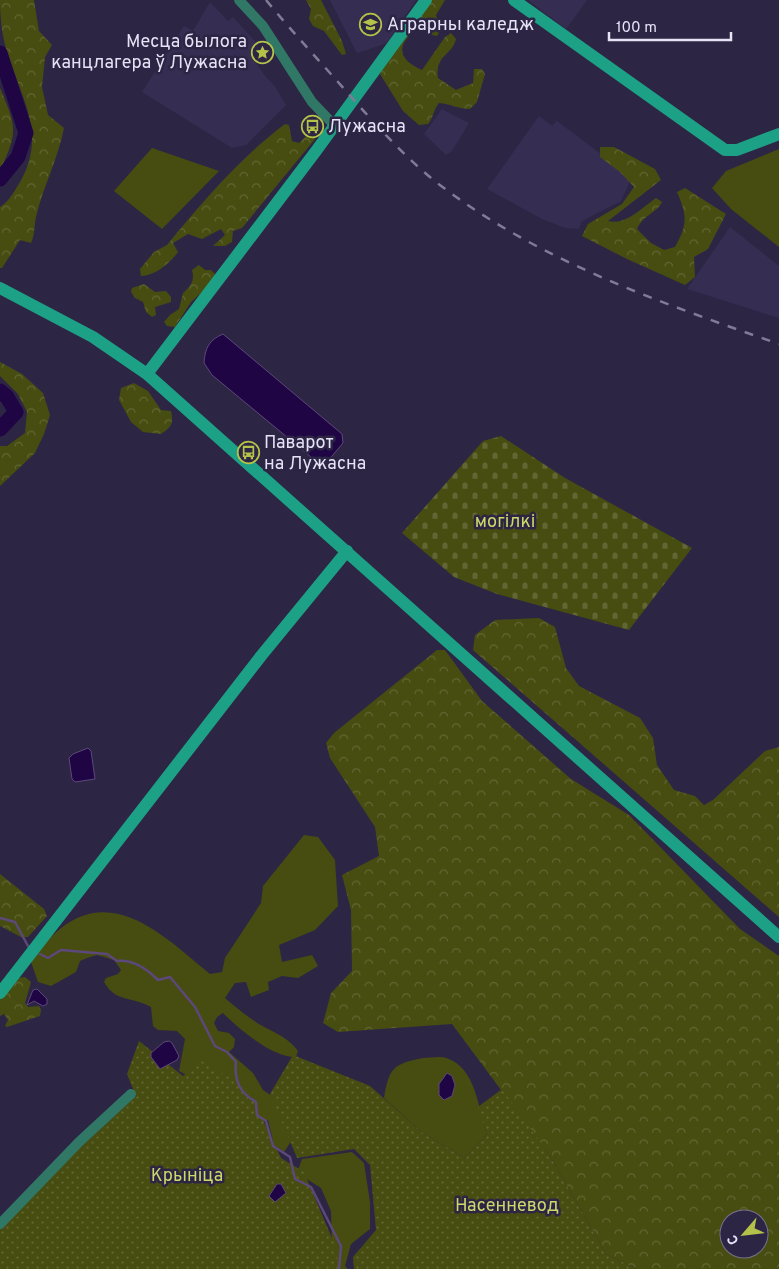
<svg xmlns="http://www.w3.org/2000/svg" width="779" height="1269" font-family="Overpass,sans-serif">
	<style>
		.built { fill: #362d52 }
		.grass { fill: #474d10 }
		.forest { fill: url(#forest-crowns); fill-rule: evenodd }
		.cemetery { fill: url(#cemetery-stones) }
		.park { fill: url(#park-dots) }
		.water { fill: #200545; stroke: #5c487a }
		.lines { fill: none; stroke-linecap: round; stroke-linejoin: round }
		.stream { stroke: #5c487a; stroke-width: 2.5 }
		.river { stroke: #200545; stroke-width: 15 }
		.street { stroke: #317766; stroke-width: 10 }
		.secondary { stroke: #1da186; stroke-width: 12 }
		.rail { stroke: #817b95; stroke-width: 2.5; stroke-dasharray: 9 9; stroke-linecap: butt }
		.labels { text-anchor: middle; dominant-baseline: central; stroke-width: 5; stroke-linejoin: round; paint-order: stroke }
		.poi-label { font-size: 18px; fill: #e7e3f7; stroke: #2d2544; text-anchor: start }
		.park-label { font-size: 18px; fill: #ccd968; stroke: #2d2544 }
	</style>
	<defs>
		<pattern id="forest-crowns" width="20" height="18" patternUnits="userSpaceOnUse" patternTransform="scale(1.25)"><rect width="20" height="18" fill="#474d10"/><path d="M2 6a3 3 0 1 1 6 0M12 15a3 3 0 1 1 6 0" fill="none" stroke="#626634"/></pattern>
		<pattern id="cemetery-stones" width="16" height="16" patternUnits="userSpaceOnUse" patternTransform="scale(1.25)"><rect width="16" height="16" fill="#474d10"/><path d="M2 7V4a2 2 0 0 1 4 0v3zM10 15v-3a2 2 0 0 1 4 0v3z" fill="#626634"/></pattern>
		<pattern id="park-dots" width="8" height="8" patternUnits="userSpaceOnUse" patternTransform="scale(1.25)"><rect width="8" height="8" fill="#474d10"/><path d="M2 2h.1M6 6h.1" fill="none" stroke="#626634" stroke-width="1.8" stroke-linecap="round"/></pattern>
	</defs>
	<rect width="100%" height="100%" fill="#2d2544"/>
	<g class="built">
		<path d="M330,0H416L387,43L357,53Z"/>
		<path d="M528,0H587L566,29Z"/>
		<path d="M210,2L228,21L233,17L264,51L254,60L265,76L274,85L286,105L246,145L232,148L142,92L184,26L193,31Z"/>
		<path d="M442,109L469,123L452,151L446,155L424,134Z"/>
		<path d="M539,116L552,126L557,121L632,177L621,201L582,221L579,229L565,228L542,219L487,189Z"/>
		<path d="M730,227L779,266V318L687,289Z"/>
	</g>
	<g class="grass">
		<path d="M152,148L219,171L162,229L114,191Z"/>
		<path d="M779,149V247L731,209L712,188L726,171Z"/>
		<path d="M304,835L318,837L335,860L338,906L315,930L279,945L282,962L312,955L318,966L298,978L282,976L268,982L269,990L251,997L246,982L235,983L225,998C234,1006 243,1013 253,1020C268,1031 287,1035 298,1051L296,1057C272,1057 240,1030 223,1013L217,1017L214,1023L218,1031L229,1033L235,1039L234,1047L229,1052L253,1073L263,1090L281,1102L296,1134L284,1152L274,1145L268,1120L243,1124L200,1082L179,1071L185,1039L177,1031L158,1030L153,1026L151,1007C132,996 116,1003 104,982L106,978L118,974L121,970L114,960L97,955L87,958L80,961L76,972L51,986L38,982L31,962C38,953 45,943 53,935C110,880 165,937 210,974L222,972L225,958L261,903L263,886Z"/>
		<path d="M423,1058C430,1058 440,1056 446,1058C476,1067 478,1108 487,1134L465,1158L423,1133L384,1098C389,1068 393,1064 423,1058Z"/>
		<path d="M352,1152L364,1163L370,1202V1229L351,1244L345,1266L348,1269H338L332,1252L331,1211L321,1188L297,1173L302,1159Z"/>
	</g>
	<g class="forest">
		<path d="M0,0H34L39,31L52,45L45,57L42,87L48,115L64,128C58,159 43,187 36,217C34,226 35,234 31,243L20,240L2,268H0V207C8,202 12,195 17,187C46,142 27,108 11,64C3,43 0,22 0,0Z"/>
		<path d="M306,0H321L342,41L346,54L342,55L324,31L313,26L309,19L311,9Z"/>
		<path d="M431,0H445L436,15L440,31L437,36C431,35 422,30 417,30C413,31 411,34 408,37C394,53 408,64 422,70L445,37L451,33L456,39C452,56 435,54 438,78L456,90L473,83L474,69H482L485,74L477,102L470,109C459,109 450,104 439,103C433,110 434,117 428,124L419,125L403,111L380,74L384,63Z"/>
		<path d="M0,88C16,126 19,132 0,170Z"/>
		<path d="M285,124L289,125L292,141L299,143L310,132L315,131V139L242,228L233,231L232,242L225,246H213L225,235L221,229L202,239L188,234L173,243L178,252C170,263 155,276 141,276L140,269L154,252L167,245C202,202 241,157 285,124Z"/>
		<path d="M600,147H614L655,169L661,180L608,221C625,226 643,207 656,198L662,202C658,212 643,215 637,229L651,243L664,250L675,247C688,224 687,215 677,192L685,188L726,214L708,249L694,257L695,277L685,285L627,259L582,236L588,224L622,204L634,187L620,172L600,157Z"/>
		<path d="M199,265L205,270H211L215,274L210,285L191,302L175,327L167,326L164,322L170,315L179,309L183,293C191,286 195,281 192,270Z"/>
		<path d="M144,284L155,292L166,291L171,297V302L155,307L156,315L152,317L146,312L143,302L135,298L131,292L132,288Z"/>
		<path d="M0,362L22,374L43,393L50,415L44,434L35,453L0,486V446H7L25,433L27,412L18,394L0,376Z"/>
		<path d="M134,383L148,391L161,410L171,411C174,424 171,427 161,434L143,432L131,422L119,400L121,388Z"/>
		<path d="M539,618L555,627L566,668L579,686L640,718L653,738L657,765L674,790L695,796L704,805L713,800L765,751L779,747V917L473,650L475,635L495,620Z"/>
		<path d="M437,650H445L482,701L571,779L629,815L740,929L779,956V1269H637L606,1254L550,1156L452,1024L338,1032L323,1023L331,993L352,971L351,910L342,875L379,856L375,827L330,758L326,743L334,733ZM729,1219H759V1249H729Z"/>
		<path d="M0,874L44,909L47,916L28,937H21L0,926Z"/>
		<path d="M25,977L31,982L25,1003L28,1007L39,1006L41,1010L40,1016L7,1027L5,1026L8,1020L4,1014L0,1016V998L18,978Z"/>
	</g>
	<path class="cemetery" d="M501,436L565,478L692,548L629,630L497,594L454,577L402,533L483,441Z"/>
	<g class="park">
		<path d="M139,1041L183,1076L203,1061L249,1090L281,1158L304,1172L334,1243L340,1269H0V1229L45,1180L136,1096L127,1074Z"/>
		<path d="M293,1055L370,1086L423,1133L465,1158L487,1134L478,1107L502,1089L550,1156L606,1254L637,1269H354L353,1257L376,1230L370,1165L354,1149L297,1158L270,1094Z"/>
	</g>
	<g class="water">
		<path d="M223,334L342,434L343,443L327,462L321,463L311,457L212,375L204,363C205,348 209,340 223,334Z"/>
		<path d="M88,748L91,751L95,779L75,782L72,779L69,758L73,754Z"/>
		<path d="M37,989L47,999V1004L43,1006L34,1001L27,1005L33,990Z"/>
		<path d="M169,1041L172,1043L179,1056L177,1060L160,1069L151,1057V1053L164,1042Z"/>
		<path d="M447,1073L452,1076L455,1085L452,1096L444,1100L439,1095V1084Z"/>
		<path d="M277,1184H281L286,1193L275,1202L269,1196Z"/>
	</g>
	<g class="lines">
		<g class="stream">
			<path d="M0,918L15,922L28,946"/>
			<path d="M40,954L48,958L61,950L107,954L117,961C132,959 147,969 158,980L170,977L195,1007L215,1046L227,1052L236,1062C234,1081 240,1093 256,1102L257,1115L266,1121L273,1146L290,1157L295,1179L311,1187L341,1246L339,1269"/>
		</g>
		<g class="river">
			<path d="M0,53L26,133L18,157L0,179"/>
			<path d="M0,391L7,397L16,412L0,429"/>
		</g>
		<g class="street">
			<path d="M239,0L263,26L312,102L335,126"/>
			<path d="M0,1224L79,1142L131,1094"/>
		</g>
		<g class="secondary">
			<path d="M514,0L725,150H737L779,134"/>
			<path d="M0,288L93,337L147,374L779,937"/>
			<path d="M147,374L316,151L426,0"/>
			<path d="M0,993L261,656L347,551"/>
		</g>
		<path class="rail" d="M266,0C289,28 314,55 338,82C369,117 400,153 436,182C538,261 659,302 779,344"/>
	</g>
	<defs>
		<symbol id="university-ring" viewBox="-11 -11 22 22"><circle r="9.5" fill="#2d2544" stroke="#b5c249" stroke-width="1.5"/><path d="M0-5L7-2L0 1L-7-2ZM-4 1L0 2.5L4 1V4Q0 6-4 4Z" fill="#b5c249"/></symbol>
		<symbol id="sight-ring" viewBox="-11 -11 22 22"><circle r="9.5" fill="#2d2544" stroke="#b5c249" stroke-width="1.5"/><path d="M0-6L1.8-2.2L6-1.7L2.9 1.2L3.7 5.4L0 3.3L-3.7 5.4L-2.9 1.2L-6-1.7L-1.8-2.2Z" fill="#b5c249"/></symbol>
		<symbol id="bus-ring" viewBox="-11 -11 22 22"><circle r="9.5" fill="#2d2544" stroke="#b5c249" stroke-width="1.5"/><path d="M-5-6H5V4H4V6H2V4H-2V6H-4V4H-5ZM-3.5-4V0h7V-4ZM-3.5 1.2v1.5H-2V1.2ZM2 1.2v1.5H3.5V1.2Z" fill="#b5c249"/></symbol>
	</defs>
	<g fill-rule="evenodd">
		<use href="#university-ring" x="358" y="12" width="25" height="25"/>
		<use href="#sight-ring" x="250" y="40" width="25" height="25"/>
		<use href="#bus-ring" x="300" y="114" width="25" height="25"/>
		<use href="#bus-ring" x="236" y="440" width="25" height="25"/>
	</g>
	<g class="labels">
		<g class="poi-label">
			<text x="387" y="25">Аграрны каледж</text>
			<text x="247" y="42" text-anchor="end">Месца былога<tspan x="247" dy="21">канцлагера ў Лужасна</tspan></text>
			<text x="328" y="127">Лужасна</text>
			<text x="264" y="443">Паварот<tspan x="264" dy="21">на Лужасна</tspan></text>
		</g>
		<g class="park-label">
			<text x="505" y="522">могілкі</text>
			<text x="187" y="1176">Крыніца</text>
			<text x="507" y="1206">Насенневод</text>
		</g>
	</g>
	<g transform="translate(744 1234) rotate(242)"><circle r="24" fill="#2d2544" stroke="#77718c"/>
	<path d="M0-4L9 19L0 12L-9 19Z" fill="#b5c249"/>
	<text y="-8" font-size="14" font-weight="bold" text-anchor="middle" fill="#e7e3f7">С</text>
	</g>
	<path d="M609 32v8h122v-8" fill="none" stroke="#e7e3f7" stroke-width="2.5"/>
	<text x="616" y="32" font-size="15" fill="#e7e3f7" stroke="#2d2544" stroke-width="4" paint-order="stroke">100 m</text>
</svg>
